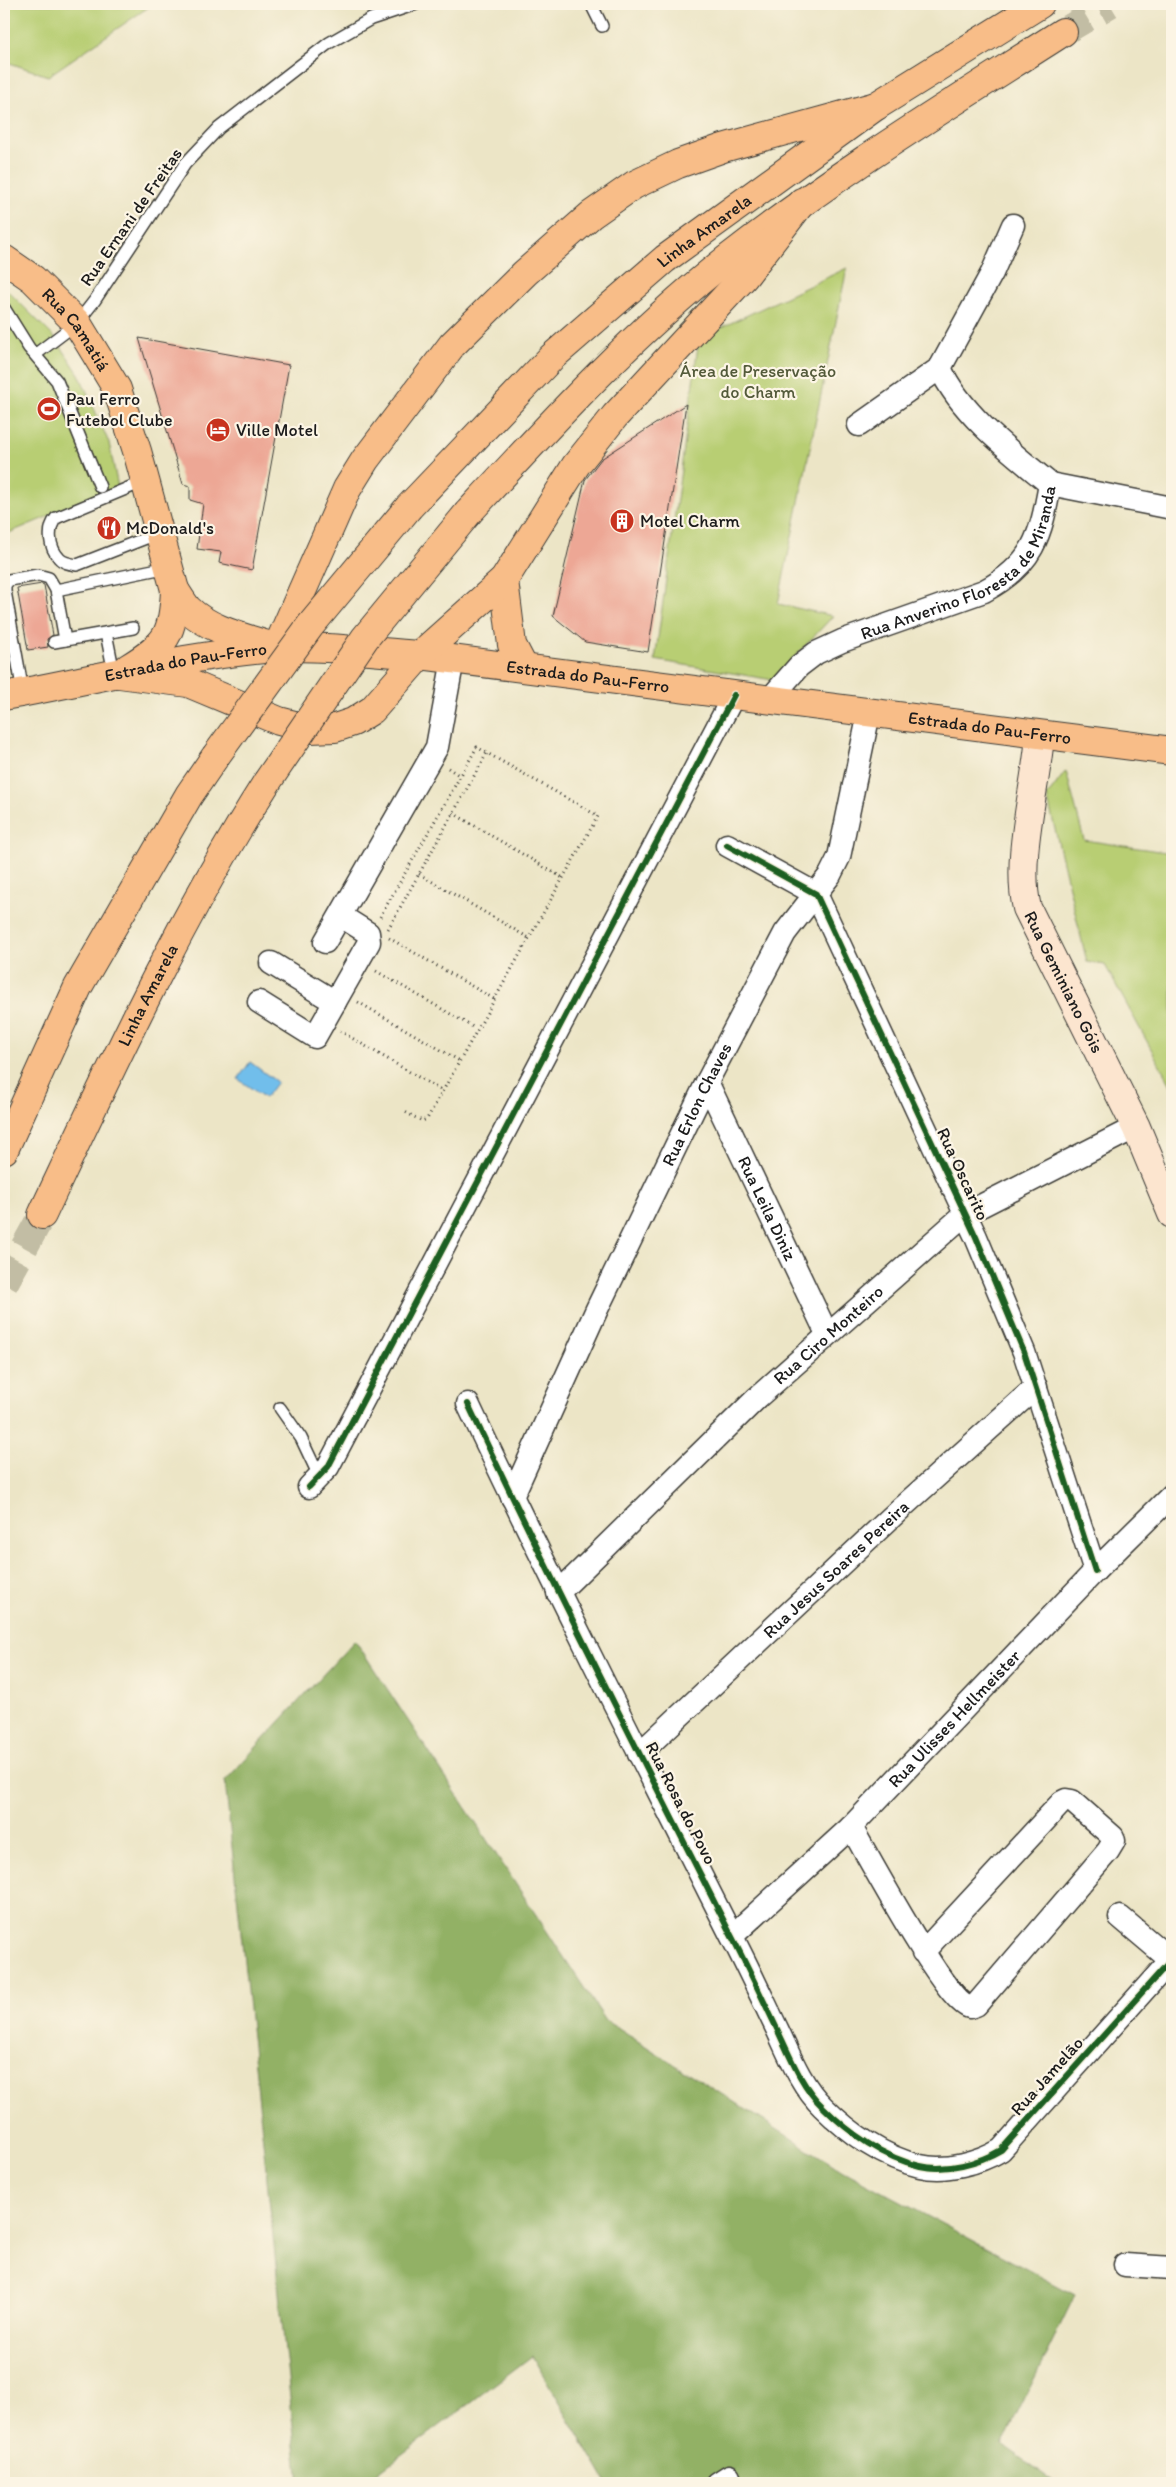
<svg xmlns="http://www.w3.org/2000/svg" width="1176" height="2487" font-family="Itim,sans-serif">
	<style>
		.green { fill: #b8ce73; stroke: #6a7548 }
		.forest { fill: #92b165; stroke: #576640 }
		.water { fill: #71beeb; stroke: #466d84 }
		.building { fill: #eda795 }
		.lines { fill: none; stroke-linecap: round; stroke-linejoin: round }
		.highway-tunnel { stroke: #c2bda4; stroke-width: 28; stroke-dasharray: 28 14; stroke-linecap: butt }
		.lane-casing { stroke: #3b3a36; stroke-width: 14 }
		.street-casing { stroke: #3b3a36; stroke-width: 25 }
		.secondary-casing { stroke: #3b3a36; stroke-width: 30 }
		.primary-casing { stroke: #3b3a36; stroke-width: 30 }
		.highway-casing { stroke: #3b3a36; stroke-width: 30 }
		.path { stroke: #3b3a36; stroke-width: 3; stroke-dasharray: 1 4; stroke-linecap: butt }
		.lane { stroke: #fff; stroke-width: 11 }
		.street { stroke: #fff; stroke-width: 22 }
		.secondary { stroke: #fce5cf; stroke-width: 28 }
		.primary { stroke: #f8bd88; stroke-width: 28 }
		.highway { stroke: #f8bd88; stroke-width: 28 }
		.highway-bridge-casing { stroke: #3b3a36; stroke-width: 30; stroke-linecap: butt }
		.highway-bridge { stroke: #f8bd88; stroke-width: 28 }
		.cycleway-casing { stroke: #fcf5e5; stroke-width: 9 }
		.cycleway { stroke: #1b5e20; stroke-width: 6 }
		.labels { text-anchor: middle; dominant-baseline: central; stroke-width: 4.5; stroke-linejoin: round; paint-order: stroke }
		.street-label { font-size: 18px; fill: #1c1c1c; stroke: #fcf5e5 }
		.park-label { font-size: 18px; fill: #535a3a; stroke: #fcf5e5 }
		.poi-label { font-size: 18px; fill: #1c1c1c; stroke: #fcf5e5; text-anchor: start }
	</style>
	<rect width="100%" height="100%" fill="#fcf5e5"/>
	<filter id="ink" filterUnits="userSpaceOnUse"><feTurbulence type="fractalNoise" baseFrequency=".02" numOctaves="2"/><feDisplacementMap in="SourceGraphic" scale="10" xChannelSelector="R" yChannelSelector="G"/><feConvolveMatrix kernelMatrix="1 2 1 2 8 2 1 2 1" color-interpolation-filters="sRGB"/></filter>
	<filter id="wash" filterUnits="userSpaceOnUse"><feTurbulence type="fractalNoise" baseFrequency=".0096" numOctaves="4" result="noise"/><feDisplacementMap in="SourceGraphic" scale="20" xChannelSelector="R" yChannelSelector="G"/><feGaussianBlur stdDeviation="1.12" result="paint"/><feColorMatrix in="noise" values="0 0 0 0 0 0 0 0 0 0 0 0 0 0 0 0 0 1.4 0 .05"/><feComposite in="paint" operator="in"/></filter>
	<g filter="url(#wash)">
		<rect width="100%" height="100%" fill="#ece5c6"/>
		<g class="green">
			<path d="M4,4H153L48,76L4,61Z"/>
			<path d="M847,268L778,604L833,616L773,680L655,660L699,338Z"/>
			<path d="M4,287L56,339L79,374L109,443L118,487L4,535Z"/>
			<path d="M1066,771L1084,840L1172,853V1087L1105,965L1087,962L1047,796Z"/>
		</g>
		<path class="forest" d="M355,1640L606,2021L843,2171L1075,2295L1002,2445L1056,2483H607L532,2356L364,2483H299L225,1781Z"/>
		<path class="water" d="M250,1062L277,1082L265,1098L238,1079Z"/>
		<g id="blocks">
			<g class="building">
				<path d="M139,338L289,365L252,570L219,563L221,552L197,549L203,504L190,500V486L183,484Z"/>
				<path d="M686,404L648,652L585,642L553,616L585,480L601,459Z"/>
				<path d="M42,584L44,585L53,635L47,639L48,647L28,650L17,588Z"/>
			</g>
		</g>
	</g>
	<g filter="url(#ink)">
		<use href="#blocks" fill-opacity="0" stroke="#3b3a36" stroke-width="1"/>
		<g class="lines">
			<g class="highway-tunnel">
				<path d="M1063,32L1110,4"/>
				<path d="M4,1284L42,1215"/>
			</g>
			<defs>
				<g id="lane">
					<path d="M591,4L602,26"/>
					<path d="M4,308L29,348L57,381L100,487"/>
					<path d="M36,354L77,323L95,300L185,164L219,128L329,43L371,19L416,4"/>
					<path d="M145,481L56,518C47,529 49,547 59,558C63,563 71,564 77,565L159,533"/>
					<path d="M56,590L168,567"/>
					<path d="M106,633L114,673"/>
					<path d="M54,642L133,628"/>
					<path d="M23,692L5,591V585L9,580L38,575L49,578L56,590L65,640"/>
					<path d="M280,1408L301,1438L319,1476"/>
				</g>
				<g id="street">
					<path d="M859,425L940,368L992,273L1013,225"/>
					<path d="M1050,484L1172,508"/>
					<path id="s1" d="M769,700L799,666L816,653L842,641L984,591C1033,565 1041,536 1050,484C1011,452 961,414 940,368"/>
					<path d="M727,845L816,894L976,1237L1024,1352L1095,1571"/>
					<path d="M325,942L437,747L453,659"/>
					<path d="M271,963L335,1002"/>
					<path d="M259,1002L315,1037L369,942L368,933L341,916"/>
					<path id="s2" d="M707,1082L827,1334"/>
					<path d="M468,1404C552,1582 641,1757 730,1933C747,1965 762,1998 778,2031C790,2057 802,2087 823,2107C849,2133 884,2158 920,2166C946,2172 979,2163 1001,2150L1171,1960"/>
					<path d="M309,1487L328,1467L734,695"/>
					<path id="s3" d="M512,1497L597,1309L707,1082L785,933L830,875L839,857L869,713"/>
					<path id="s4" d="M558,1593L758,1397L965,1214L1136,1127"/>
					<path id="s5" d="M639,1754L899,1510L1036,1387"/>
					<path d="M851,1827C867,1854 947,2004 970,2007L976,2005L1108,1851L1114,1841L1113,1837L1072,1801L1066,1800L1062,1802L923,1952"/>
					<path d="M1120,1917L1172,1961"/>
					<path id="s6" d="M732,1936L851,1827L1095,1571L1172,1495"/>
					<path d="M1125,2265L1172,2268"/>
					<path d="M718,2483L729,2476"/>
				</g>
				<g id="secondary">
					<path id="s7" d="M1040,736C1036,788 1015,859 1027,908L1136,1127L1172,1214"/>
				</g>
				<g id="primary">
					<path id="s8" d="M4,259L33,279L77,323L117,389L137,451L175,590C179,596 183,603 188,609C210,630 243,637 271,646"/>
					<path d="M128,668C167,644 173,635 175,590"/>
					<path id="s9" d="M4,696C94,680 185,655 276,648C323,645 372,652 420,655L1172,751"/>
				</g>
				<g id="highway">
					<path id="s10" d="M409,507L552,357L665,259L876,106L1040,4"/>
					<path d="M468,513C549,425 632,334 727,259C834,175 949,105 1063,32"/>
					<path d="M504,580L512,645L524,668"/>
					<path d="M277,648L347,489L365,460L452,345L525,273L591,215L634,185L678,164L723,148L876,106"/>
					<path d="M119,674L188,683L279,721L310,729L335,728L353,722L372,710L420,655L504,580L576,465L615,416L744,277L802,202"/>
					<path d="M4,1150L78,987L189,795L215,757"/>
					<path id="s11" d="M42,1215C111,1068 179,920 267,782"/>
				</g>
			</defs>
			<use href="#lane" class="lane-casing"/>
			<use href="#street" class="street-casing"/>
			<use href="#secondary" class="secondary-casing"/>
			<use href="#primary" class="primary-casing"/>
			<use href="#highway" class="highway-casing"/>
			<g class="path">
				<path d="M448,768L460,776"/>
				<path d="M453,813L563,878"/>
				<path d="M419,874L529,938"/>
				<path d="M380,917L477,747L487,753"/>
				<path d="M388,929L487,753L598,816L427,1119L422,1121L405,1112"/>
				<path d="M389,938L494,999"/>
				<path d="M376,971L473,1027"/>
				<path d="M358,1002L460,1061"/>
				<path d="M340,1031L442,1091"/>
			</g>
			<use href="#lane" class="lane"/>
			<use href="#street" class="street"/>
			<use href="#secondary" class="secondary"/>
			<use href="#primary" class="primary"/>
			<use href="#highway" class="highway"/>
			<defs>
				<g id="highway-bridge">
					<path d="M215,757L310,626L409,507"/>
					<path d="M267,782L365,638L468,513"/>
				</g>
			</defs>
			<use href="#highway-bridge" class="highway-bridge-casing"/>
			<use href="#highway-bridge" class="highway-bridge"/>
			<defs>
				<g id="cycleway">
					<path d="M727,845L816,894L976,1237L1024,1352L1095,1571"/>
					<path d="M468,1404C552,1582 641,1757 730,1933C747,1965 762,1998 778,2031C790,2057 802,2087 823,2107C849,2133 884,2158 920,2166C946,2172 979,2163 1001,2150L1171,1960"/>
					<path d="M309,1487L328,1467L734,695"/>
				</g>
			</defs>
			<use href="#cycleway" class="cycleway-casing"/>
			<use href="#cycleway" class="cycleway"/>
		</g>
	</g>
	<defs>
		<symbol id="stadium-disc" viewBox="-11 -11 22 22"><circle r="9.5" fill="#c8321e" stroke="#fcf5e5"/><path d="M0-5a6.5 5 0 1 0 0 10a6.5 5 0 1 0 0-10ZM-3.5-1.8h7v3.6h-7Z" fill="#fff"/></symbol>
		<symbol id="hotel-disc" viewBox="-11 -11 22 22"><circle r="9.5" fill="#c8321e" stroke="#fcf5e5"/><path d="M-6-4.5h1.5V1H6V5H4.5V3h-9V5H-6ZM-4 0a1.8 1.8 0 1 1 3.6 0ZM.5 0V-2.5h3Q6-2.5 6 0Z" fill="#fff"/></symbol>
		<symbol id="building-disc" viewBox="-11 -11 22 22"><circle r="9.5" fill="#c8321e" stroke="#fcf5e5"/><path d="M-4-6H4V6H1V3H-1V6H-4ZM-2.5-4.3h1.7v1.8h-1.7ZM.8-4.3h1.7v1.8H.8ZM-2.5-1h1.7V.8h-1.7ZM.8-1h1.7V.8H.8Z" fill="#fff"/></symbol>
		<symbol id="restaurant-disc" viewBox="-11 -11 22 22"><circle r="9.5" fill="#c8321e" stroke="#fcf5e5"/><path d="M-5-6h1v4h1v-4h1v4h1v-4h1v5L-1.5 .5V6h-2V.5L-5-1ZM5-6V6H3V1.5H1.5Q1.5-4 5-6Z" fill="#fff"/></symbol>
	</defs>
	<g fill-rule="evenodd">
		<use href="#stadium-disc" x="35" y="395" width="28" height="28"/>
		<use href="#hotel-disc" x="204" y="416" width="28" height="28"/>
		<use href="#building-disc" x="608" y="507" width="28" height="28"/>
		<use href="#restaurant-disc" x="95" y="514" width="28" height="28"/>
	</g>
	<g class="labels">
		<g class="street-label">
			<text transform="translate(131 217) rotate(-55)">Rua Ernani de Freitas</text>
			<text stroke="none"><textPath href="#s10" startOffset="405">Linha Amarela</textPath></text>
			<text stroke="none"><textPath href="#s8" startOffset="102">Rua Camatiá</textPath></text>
			<text stroke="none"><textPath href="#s1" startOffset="246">Rua Anverino Floresta de Miranda</textPath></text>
			<text stroke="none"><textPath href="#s9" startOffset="185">Estrada do Pau-Ferro</textPath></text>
			<text stroke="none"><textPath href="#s9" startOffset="590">Estrada do Pau-Ferro</textPath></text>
			<text stroke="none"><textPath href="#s9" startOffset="995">Estrada do Pau-Ferro</textPath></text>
			<text stroke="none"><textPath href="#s7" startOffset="256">Rua Geminiano Góis</textPath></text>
			<text stroke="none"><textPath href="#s11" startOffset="244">Linha Amarela</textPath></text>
			<text stroke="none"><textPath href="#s3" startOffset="434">Rua Erlon Chaves</textPath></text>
			<text transform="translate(963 1174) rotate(65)">Rua Oscarito</text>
			<text stroke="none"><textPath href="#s2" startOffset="140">Rua Leila Diniz</textPath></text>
			<text stroke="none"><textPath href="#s4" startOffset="374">Rua Ciro Monteiro</textPath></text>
			<text stroke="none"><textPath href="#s5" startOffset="270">Rua Jesus Soares Pereira</textPath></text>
			<text stroke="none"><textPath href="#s6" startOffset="311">Rua Ulisses Hellmeister</textPath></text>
			<text transform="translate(681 1803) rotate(63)">Rua Rosa do Povo</text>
			<text transform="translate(1047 2076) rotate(-48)">Rua Jamelão</text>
		</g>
		<g class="park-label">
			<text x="758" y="371">Área de Preservação<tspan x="758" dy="21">do Charm</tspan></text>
		</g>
		<g class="poi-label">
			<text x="66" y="399">Pau Ferro<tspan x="66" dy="21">Futebol Clube</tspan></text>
			<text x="236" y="430">Ville Motel</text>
			<text x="640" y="521">Motel Charm</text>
			<text x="126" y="528">McDonald's</text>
		</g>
	</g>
	<rect width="1176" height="2487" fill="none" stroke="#fcf5e5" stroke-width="20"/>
</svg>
